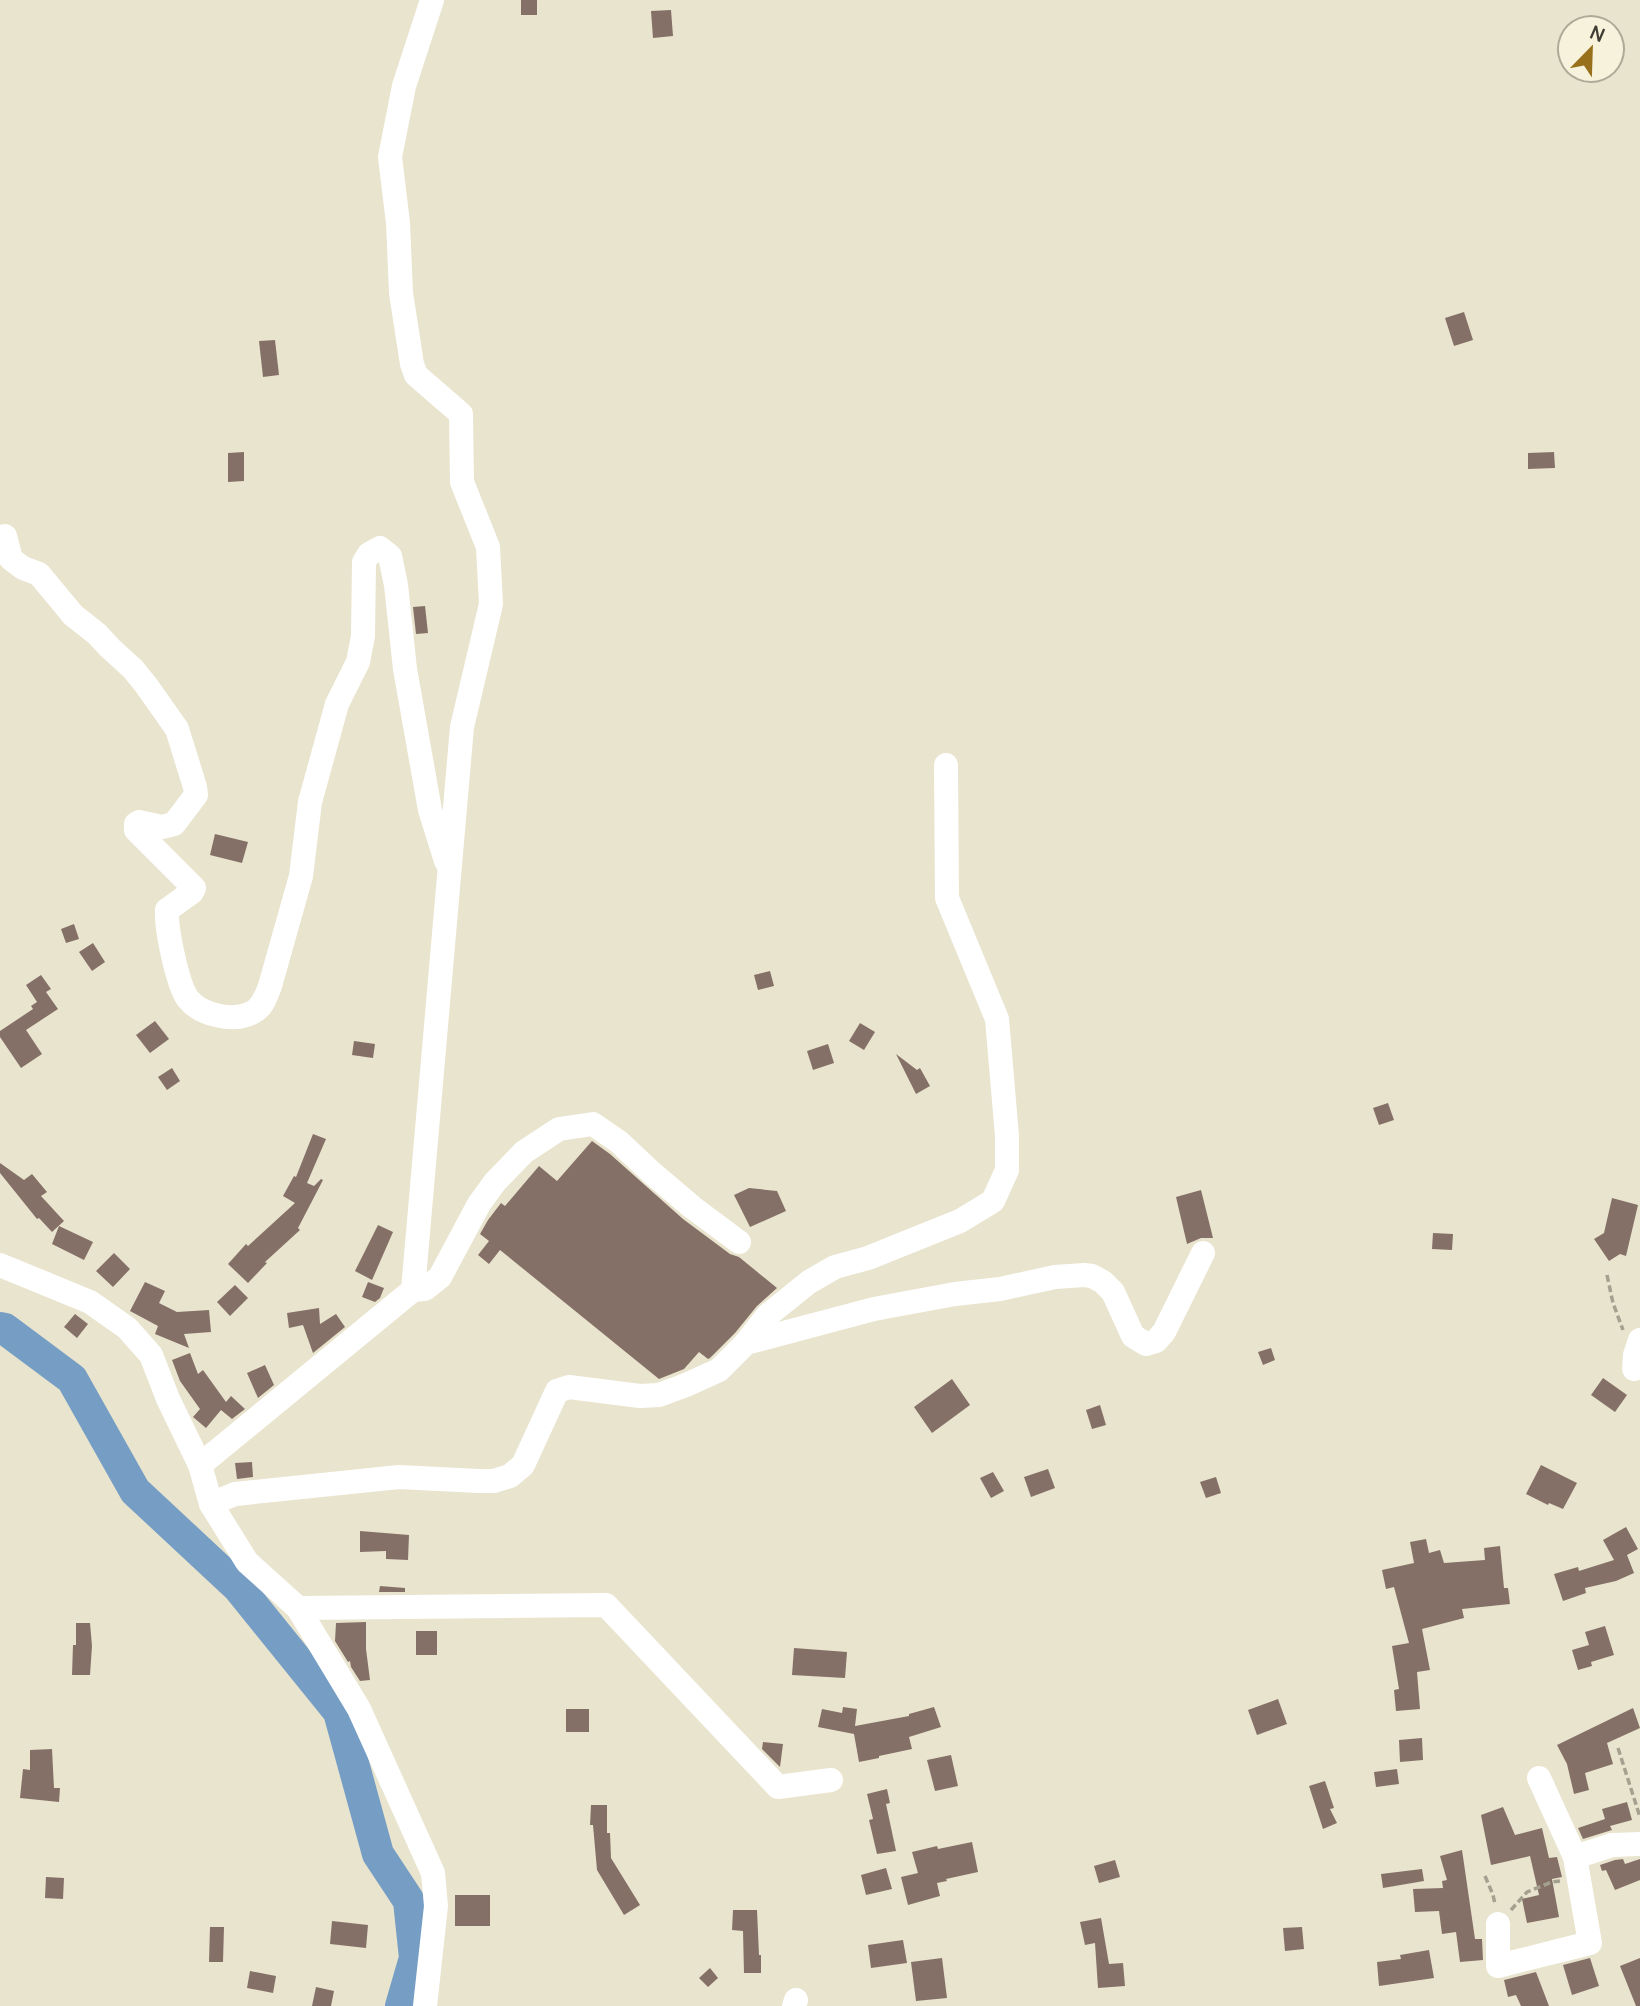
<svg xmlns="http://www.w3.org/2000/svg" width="1640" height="2006" font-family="Manrope,sans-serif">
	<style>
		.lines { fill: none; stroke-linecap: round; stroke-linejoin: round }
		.river { stroke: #769ec5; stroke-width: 32 }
		.building { fill: #857067 }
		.path { stroke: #a5a190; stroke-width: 3.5; stroke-dasharray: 7 3.5; stroke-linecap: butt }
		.minor { stroke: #fff; stroke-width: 24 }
	</style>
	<rect width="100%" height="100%" fill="#e9e4ce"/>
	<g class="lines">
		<path class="river" d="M0,1328L5,1329L72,1379L135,1491L238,1587L339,1712L378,1854L409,1901L415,1958L401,2006"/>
	</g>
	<g class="building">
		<rect x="521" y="0" width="16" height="15"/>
		<path d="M671,10L673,36L653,38L651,11Z"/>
		<path d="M1464,312L1473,340L1454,346L1445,318Z"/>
		<path d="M275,340L279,375L263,377L259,341Z"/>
		<path d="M244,452V481L228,482V453Z"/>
		<path d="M1554,452L1555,468L1528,469V453Z"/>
		<path d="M425,606L428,633L416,634L413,607Z"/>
		<path d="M215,834L248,842L242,863L210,855Z"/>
		<path d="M74,924L79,939L66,943L61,929Z"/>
		<path d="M93,943L105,962L92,971L79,952Z"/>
		<path d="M770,971L774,986L758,990L754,975Z"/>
		<path d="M41,975L51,989L46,992L58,1009L26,1030L42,1054L21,1068L0,1037V1031L33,1009L31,1006L37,1002L26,985Z"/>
		<path d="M155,1021L169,1039L150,1053L136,1035Z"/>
		<path d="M860,1023L875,1032L864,1050L849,1041Z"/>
		<path d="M354,1041L375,1044L373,1058L352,1055Z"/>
		<path d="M828,1044L834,1063L813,1070L807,1051Z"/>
		<path d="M896,1054L917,1070L920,1068L930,1086L916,1094Z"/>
		<path d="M172,1068L180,1081L167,1090L158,1077Z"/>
		<path d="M1388,1103L1394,1120L1379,1125L1373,1108Z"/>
		<path d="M313,1134L326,1139L307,1183L314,1186L321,1179L323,1180L298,1228L300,1230L265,1262L267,1263L248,1283L228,1264L246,1244L248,1246L295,1203L283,1196L294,1176L296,1177Z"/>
		<path d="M592,1141L610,1154L683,1219L730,1254L739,1257L777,1288L757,1306L735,1333L710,1358L708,1359L699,1352L684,1369L659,1379L500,1250L489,1264L478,1255L489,1241L480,1234L488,1220L501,1203L505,1206L539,1166L557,1181Z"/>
		<path d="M0,1163L24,1180L32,1174L47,1192L41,1196L64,1221L52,1232L39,1218L37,1219L0,1173Z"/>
		<path d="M749,1188L777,1191L786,1211L750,1227L734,1195Z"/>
		<path d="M1201,1190L1213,1238H1201L1187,1244L1176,1197Z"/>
		<path d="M1612,1198L1638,1205L1626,1256L1620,1254L1609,1261L1594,1239L1604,1233Z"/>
		<path d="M378,1225L393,1232L372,1280L355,1271Z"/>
		<path d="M59,1226L93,1242L84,1260L52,1244Z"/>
		<path d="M1433,1233L1453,1234L1452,1250L1432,1249Z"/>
		<path d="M114,1253L130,1269L113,1287L96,1271Z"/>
		<path d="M145,1282L165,1291L159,1303L177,1312L209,1310L211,1332L184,1334L189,1348L155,1334L158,1326L130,1311Z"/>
		<path d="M368,1282L384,1288L380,1298L375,1302L362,1297Z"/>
		<path d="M235,1285L248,1298L230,1316L217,1302Z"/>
		<path d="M319,1308L320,1324L336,1314L345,1327L313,1353L303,1325L289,1328L287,1313Z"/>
		<path d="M75,1314L88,1324L77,1338L64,1327Z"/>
		<path d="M1271,1348L1275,1360L1263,1365L1258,1352Z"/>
		<path d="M190,1353L198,1374L203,1370L226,1402L231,1396L245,1409L232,1419L221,1410L206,1428L193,1417L200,1409L180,1381L172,1360Z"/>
		<path d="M265,1365L274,1385L258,1398L247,1373Z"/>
		<path d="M1603,1378L1627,1395L1615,1412L1591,1395Z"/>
		<path d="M952,1379L970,1405L932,1433L914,1407Z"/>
		<path d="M1100,1405L1106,1425L1092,1429L1086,1410Z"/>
		<path d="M252,1462L253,1477L237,1479L235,1463Z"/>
		<path d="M1541,1465L1577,1483L1563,1509L1549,1503L1548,1505L1526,1494Z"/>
		<path d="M1048,1469L1055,1488L1031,1497L1024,1477Z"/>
		<path d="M993,1472L1004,1491L991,1498L980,1478Z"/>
		<path d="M1216,1477L1221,1493L1206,1498L1200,1482Z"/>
		<path d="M1626,1527L1638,1549L1627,1555L1634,1573L1616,1581L1585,1588L1586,1593L1563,1601L1554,1574L1578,1567L1579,1571L1614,1560L1603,1540Z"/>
		<path d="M360,1531L409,1535L408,1560L386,1559V1551L360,1552Z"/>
		<path d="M1426,1539L1429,1553L1440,1550L1444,1563L1485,1560L1484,1548L1500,1546L1504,1588H1508L1510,1604L1462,1609L1464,1618L1422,1629L1430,1670L1417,1672L1420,1709L1396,1711L1394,1690L1399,1689L1392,1646L1409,1643L1394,1587L1386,1589L1382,1570L1414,1563L1410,1542Z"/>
		<path d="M380,1586L405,1588V1592H379Z"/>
		<path d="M366,1622V1649L370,1680L360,1681L351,1667L350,1661L348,1662L335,1641L336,1623Z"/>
		<path d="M76,1623H90L92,1646L90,1675H72L73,1645H76Z"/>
		<path d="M1605,1626L1614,1655L1591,1662L1592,1666L1578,1670L1572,1650L1589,1645L1585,1632Z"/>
		<rect x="416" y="1631" width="21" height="24"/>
		<path d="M794,1648L847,1652L845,1678L792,1675Z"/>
		<path d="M1278,1699L1287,1724L1257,1735L1248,1710Z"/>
		<path d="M843,1707L857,1709L855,1726L909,1716V1714L934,1707L941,1727L909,1737L912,1749L879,1756V1758L859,1762L854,1734L818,1727L822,1709L842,1713Z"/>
		<path d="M1633,1708L1640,1728L1607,1743L1613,1764L1585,1773L1589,1790L1574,1794L1567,1764L1557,1745Z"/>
		<rect x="566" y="1709" width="23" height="23"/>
		<path d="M1422,1738L1423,1760L1400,1762L1399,1740Z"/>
		<path d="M763,1742L783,1744L780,1767L762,1749Z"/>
		<path d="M52,1749L54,1788H60L59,1802L20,1798L23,1769L30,1770V1750Z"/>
		<path d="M951,1755L958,1786L935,1791L927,1760Z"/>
		<path d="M1397,1769L1399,1784L1376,1787L1374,1772Z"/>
		<path d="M1325,1781L1334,1808L1330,1809L1337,1823L1323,1829L1309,1786Z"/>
		<path d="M887,1789L890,1803L886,1804L896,1851L877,1854L869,1820L873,1819L867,1794Z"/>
		<path d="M1627,1802L1632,1820L1610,1826L1612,1830L1583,1839L1578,1828L1605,1819L1602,1809Z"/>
		<path d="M591,1805H607V1833H610L611,1858L640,1905L624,1915L597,1870L593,1825H590Z"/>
		<path d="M1503,1807L1515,1835L1542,1828L1549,1858L1557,1857L1562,1877L1552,1879L1559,1917L1527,1923L1522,1899L1539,1895L1530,1856L1491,1865L1481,1815Z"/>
		<path d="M972,1842L978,1872L946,1879L947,1881L937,1883L940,1896L908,1905L901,1877L918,1873L912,1852L937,1846L938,1849Z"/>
		<path d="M1462,1850L1475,1939H1482L1483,1960L1460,1962L1456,1932L1442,1934L1439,1911L1415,1912L1413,1889L1443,1888L1442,1881L1447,1880L1440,1856Z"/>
		<path d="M1623,1859L1625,1864L1640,1859V1880L1615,1890L1606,1870L1602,1871L1600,1865L1615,1860Z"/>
		<path d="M1115,1860L1120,1877L1099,1883L1094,1866Z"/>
		<path d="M886,1868L892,1889L866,1895L861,1875Z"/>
		<path d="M1422,1869L1424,1881L1383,1888L1381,1874Z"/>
		<path d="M46,1877L64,1878L63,1899L45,1898Z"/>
		<rect x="455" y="1895" width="35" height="31"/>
		<path d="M733,1910H757L759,1955H761V1973H744L743,1931L732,1930Z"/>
		<path d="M1101,1918L1109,1964L1123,1963L1125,1986L1098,1988L1095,1943L1085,1945L1080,1922Z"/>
		<path d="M332,1921L368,1925L366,1948L330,1944Z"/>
		<path d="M210,1927H224L223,1962H209Z"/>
		<path d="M1302,1927L1304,1949L1285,1951L1283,1928Z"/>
		<path d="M903,1940L907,1963L871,1968L868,1945Z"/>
		<path d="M1429,1950L1434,1978L1379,1986L1377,1962L1401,1959L1400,1955Z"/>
		<path d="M942,1958L947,1998L916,2001L911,1962Z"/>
		<path d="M1590,1958L1599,1986L1572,1995L1563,1965Z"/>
		<path d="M1640,1958V2006H1636L1620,1966Z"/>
		<path d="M710,1968L718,1978L708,1987L699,1978Z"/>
		<path d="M250,1971L276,1976L273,1993L247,1988Z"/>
		<path d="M1536,1972L1549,2006H1521L1516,1995L1508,1997L1504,1980Z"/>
		<path d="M316,1987L334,1991L331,2006H312Z"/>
	</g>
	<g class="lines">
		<g class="path">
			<path d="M1607,1275L1613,1303L1623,1330"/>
			<path d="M1618,1748L1640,1817"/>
			<path d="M1485,1876L1493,1895L1495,1904"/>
			<path d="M1511,1910L1527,1892L1552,1882L1560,1881"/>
		</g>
		<g class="minor">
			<path d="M5,536L11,559L23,568L39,574L73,615L97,634L110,648L133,669L146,685L177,729L195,787L196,795L174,824L162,827L139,822L136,824V830L194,888L192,892L167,910C166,928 177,984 188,999C201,1015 234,1023 253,1012C263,1007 266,996 270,986L301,876L310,802L337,704L358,662L363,636L364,562L369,554L380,548L390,556L396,585L405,669L430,810L446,861"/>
			<path d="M0,1265L90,1302L127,1328L151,1355L168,1399L200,1465L211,1504L247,1562L298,1608L359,1709L433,1873L436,1906L425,2006"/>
			<path d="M413,1290L425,1289L440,1277L479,1204L495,1182L524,1152L559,1129L593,1124L619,1142L652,1173L692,1207L739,1242"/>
			<path d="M746,1343L874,1309L955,1294L1000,1289L1055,1277L1084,1275L1092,1276L1103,1282L1113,1292L1133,1336L1146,1344L1156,1341L1164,1332L1203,1253"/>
			<path d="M1634,1369L1635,1355L1640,1340"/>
			<path d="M200,1465L413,1290L462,727L491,604L488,547L462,482L461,414L416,375L412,364L401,293L398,223L390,157L404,86L432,0"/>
			<path d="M211,1504L235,1494L399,1477L478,1481H494L510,1476L523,1465L557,1391L569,1387L640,1396L659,1395L686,1385L719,1370L746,1343L768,1315L809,1282L835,1267L868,1258L960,1221L993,1201L1007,1170V1136L997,1019L947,898L946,765"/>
			<path d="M298,1608L606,1605L778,1787L831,1780"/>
			<path d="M1575,1857L1612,1845L1640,1844"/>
			<path d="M1498,1924V1966L1590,1943L1575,1857L1539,1778"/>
			<path d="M794,2006L796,2000"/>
		</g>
	</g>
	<g transform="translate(1591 49) rotate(23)"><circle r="33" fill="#f7f2db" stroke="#adaa98" stroke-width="2"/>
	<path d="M0-5L12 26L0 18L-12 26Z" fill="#98701c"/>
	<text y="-10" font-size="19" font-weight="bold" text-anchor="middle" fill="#3f3d34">N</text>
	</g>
</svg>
